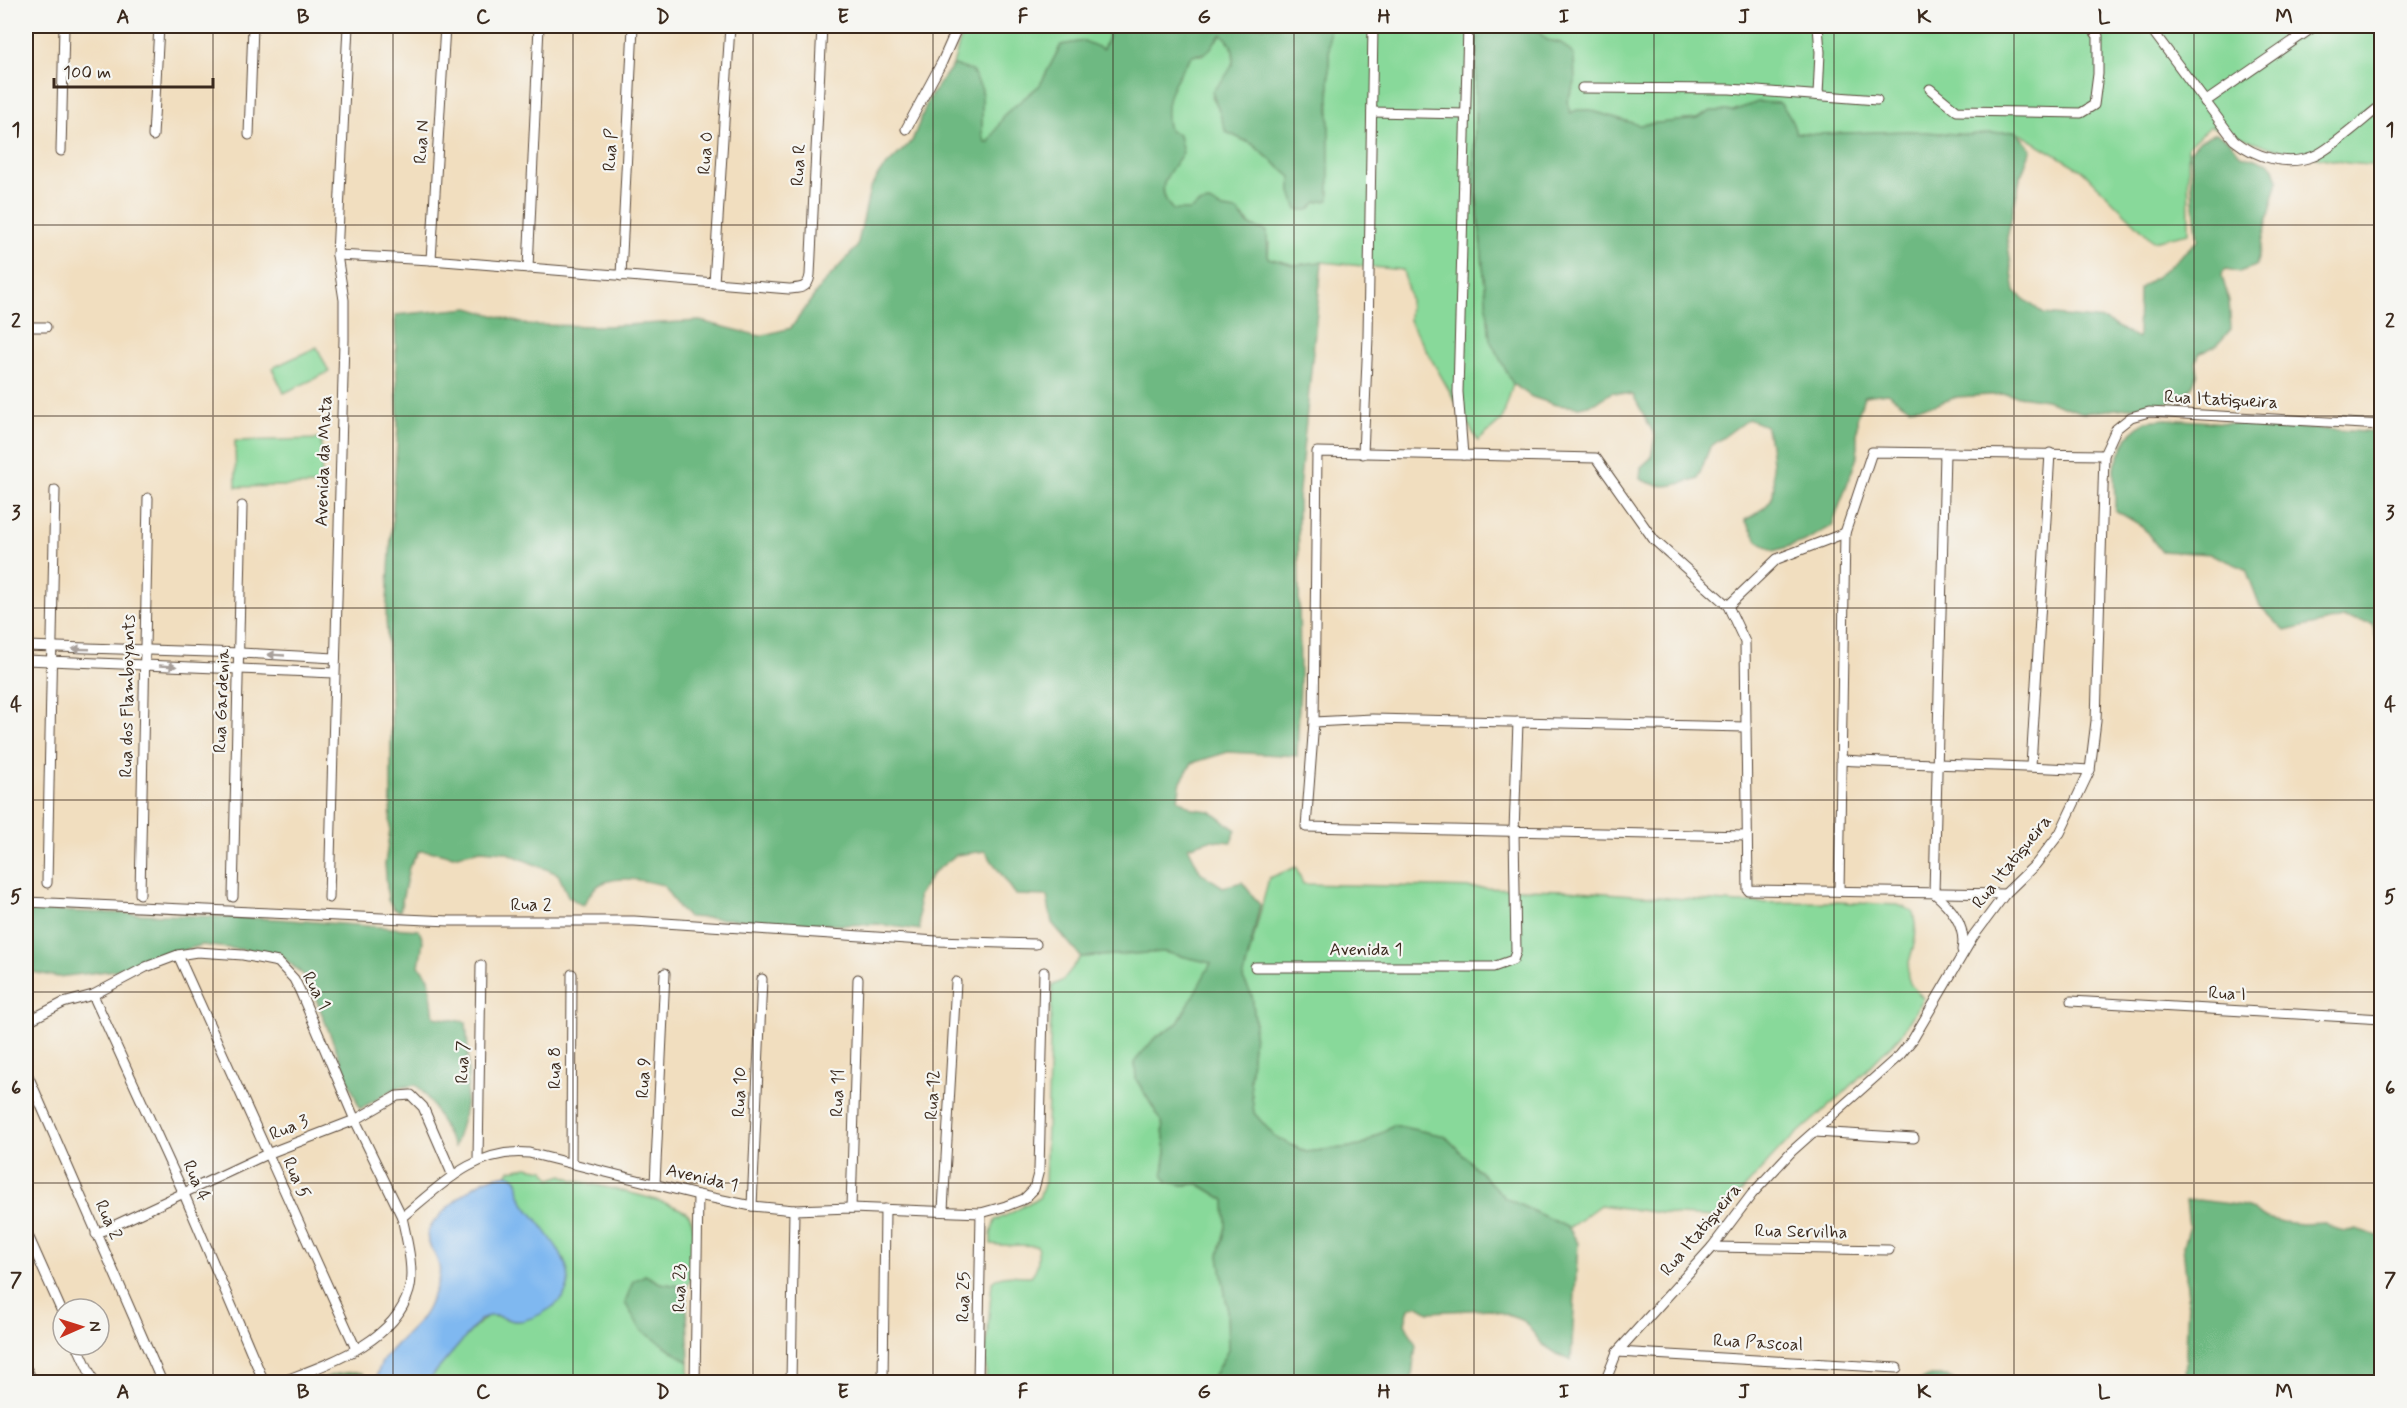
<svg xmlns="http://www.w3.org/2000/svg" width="2407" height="1408" font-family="Mynerve,sans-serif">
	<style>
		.green { fill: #88d99a; stroke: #62825c; stroke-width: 1.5 }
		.forest { fill: #6eb982; stroke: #547250; stroke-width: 1.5 }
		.water { fill: #7fb8f0; stroke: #5d7187; stroke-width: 1.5 }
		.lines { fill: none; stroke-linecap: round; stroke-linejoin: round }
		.minor-casing { stroke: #564536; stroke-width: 11 }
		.tertiary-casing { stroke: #564536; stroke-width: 14 }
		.minor { stroke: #fff; stroke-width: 9 }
		.tertiary { stroke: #fff; stroke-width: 12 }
		.oneway { fill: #a79f9a }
		.grid { fill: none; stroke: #3b2a1e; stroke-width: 1.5; stroke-opacity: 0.55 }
		.labels { text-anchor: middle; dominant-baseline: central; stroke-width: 4.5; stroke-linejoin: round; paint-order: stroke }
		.street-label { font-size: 18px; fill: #3b2a1e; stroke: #f6f6f2 }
		.neatline { fill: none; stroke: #3b2a1e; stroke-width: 2 }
		.grid-label { font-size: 20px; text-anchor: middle; font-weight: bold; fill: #3b2a1e }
	</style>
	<rect width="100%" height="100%" fill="#f6f6f2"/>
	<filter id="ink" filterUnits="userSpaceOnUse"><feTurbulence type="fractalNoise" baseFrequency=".0167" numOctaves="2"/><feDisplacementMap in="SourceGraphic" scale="12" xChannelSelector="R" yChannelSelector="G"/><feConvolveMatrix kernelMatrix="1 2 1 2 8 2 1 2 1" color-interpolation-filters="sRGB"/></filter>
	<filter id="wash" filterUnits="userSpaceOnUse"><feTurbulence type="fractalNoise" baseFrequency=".008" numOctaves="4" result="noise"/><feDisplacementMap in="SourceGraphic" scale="24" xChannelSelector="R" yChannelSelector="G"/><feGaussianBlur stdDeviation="1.35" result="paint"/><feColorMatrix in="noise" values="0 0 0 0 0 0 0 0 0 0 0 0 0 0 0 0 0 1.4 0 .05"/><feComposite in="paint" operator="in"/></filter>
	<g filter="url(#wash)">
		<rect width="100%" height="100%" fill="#f1debf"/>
		<g class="green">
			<path d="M964,26H1107L1108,37L1103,50L1084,41L1061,45L1040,85L1005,114L989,142H985L982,135V90L972,71L953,65Z"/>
			<path d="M1329,26H1477L1474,170L1490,339L1513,384L1502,420L1478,441L1409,320L1410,299L1403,270L1322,262L1294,265L1268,258L1269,243L1237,211L1223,209L1209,202L1199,204L1190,210L1174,211C1152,188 1169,173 1182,153C1176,141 1165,128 1165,114C1165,93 1180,71 1192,55H1203L1222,34C1246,55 1228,76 1212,96L1221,112L1226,132L1252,144L1291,177V192L1317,202L1328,200Z"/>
			<path d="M1532,26H2379L2382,28L2381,166L2347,163L2272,148L2210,126L2188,146L2189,233L2153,241L2083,171L2016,131L1969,135L1910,131L1818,134L1796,133L1790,116L1758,102L1733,111H1711L1697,119L1639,125L1589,110L1569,113L1567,101L1575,83L1561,43L1547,40Z"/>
			<path d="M317,347L329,372L284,393L272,368Z"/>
			<path d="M321,439L322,485L236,487L235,441Z"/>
			<path d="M1296,867L1303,884L1566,890L1738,903L1837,902L1898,905L1913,911C1914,919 1917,930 1915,939C1910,966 1897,977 1924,998L1900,1036L1845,1092L1782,1147L1718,1217L1677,1215L1600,1205L1569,1228L1505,1198L1445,1136L1393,1125L1361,1146L1306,1152L1275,1137L1254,1113L1250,1081L1255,1021L1252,995L1243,979L1269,878Z"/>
			<path d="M1164,952L1212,963L1178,1023L1155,1038L1135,1062L1136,1079L1162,1122L1166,1152L1163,1173L1182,1185L1198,1184L1225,1200L1226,1226L1219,1255L1227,1306L1228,1351L1210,1382H986V1348L992,1282C1003,1271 1017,1277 1031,1276C1039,1267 1039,1257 1037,1246C1021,1244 1007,1247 991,1244V1234L995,1220C1011,1215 1023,1205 1039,1198L1045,1182L1052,986L1063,980L1081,957Z"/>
			<path d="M527,1167L544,1170L551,1179L563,1175L574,1180C594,1185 678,1201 689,1215C695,1224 694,1241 694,1251C693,1263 694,1277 686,1287L660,1283L645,1275L667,1346L689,1362V1382H427L467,1335L487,1316C498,1315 506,1320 516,1321C527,1321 539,1314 548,1309L564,1259L525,1205L519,1194L518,1181L507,1174L510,1170Z"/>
		</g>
		<g class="forest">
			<path d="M1107,26H1329V200L1317,202L1309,210H1297L1291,192V177L1252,144L1226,132L1212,91C1230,74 1245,54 1222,34C1208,44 1217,54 1192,55C1175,79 1161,100 1169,130L1179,135L1183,153C1169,173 1152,188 1173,210H1190L1199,204L1209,202L1223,209L1237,211L1249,225L1267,231L1268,258L1294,265L1322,262L1298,500L1300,684L1297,756L1228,752L1192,763L1181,781L1178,799L1193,809L1210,811L1236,830L1231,842L1210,840L1188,847L1201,873L1223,887L1242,882L1260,905L1243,979L1252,995L1255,1021L1250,1080L1254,1113L1275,1137L1306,1152L1361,1146L1393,1125L1445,1136L1505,1198L1569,1228L1578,1243L1571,1360L1562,1357L1542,1344L1524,1321L1491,1309L1429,1312L1417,1305L1409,1308L1405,1323L1416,1345L1411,1382H1210L1228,1350L1227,1306L1219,1255L1226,1227L1225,1200L1199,1184L1182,1185L1166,1181L1163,1173L1166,1152L1162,1122L1136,1079L1135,1061L1155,1038L1178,1023L1211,963L1164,952L1081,957L1052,923L1047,896L1016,895L985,851L956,855L933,873L918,896L920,930L877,924L839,925L688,917L680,910L663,885C643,880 610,873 594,889C590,894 586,901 583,906L568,896L558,874L505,852L481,850L453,856L436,852L419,851L409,867L400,911L394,909L388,900L385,864L390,829L391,796V706L386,617L398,428L395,315L469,308L528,325L605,326L700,321L760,336L791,328L821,286L857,247L870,189L880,172L912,141L929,98L953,65L972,71L982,90V135L985,142H989L1005,114L1040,85L1061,45L1084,41L1103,49L1108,37Z"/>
			<path d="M1477,26H1532L1547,40L1561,43L1574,55L1575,83L1567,101L1570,113L1577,110H1589L1639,125L1697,119L1711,111H1733L1758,102L1780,103L1790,116L1796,133L1818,134L1910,131L1969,135L2016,131L2031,149L2020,179L2007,238L2015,292L2044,314L2105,320L2138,339L2139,289L2165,270L2198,240L2193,200L2190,151L2200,140L2216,133L2229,140L2241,155L2269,163L2274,168L2278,180L2256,266L2239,272L2227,269L2223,271L2222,276L2229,301L2231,329L2217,345L2199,354L2196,363L2198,373L2192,387L2179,400L2162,404L2083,413L2046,400L2006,394L1957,397L1934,405L1909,408L1887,393L1864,396L1857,419V457L1832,526L1803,542L1774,551L1758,541L1745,520C1778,502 1775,497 1772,463C1771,450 1770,439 1766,426L1748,419L1710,447L1698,478C1674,486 1663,490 1640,479L1641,467L1651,458L1655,436L1633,395L1612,392L1596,403L1579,407L1556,405L1532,397L1513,384L1490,340L1474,170Z"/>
			<path d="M2166,419L2381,433V655L2372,623L2343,618L2285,631L2260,606L2246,569L2211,554L2161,551L2142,526L2115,510L2114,468L2127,437L2146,421Z"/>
			<path d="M26,910L277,919L419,930L423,941L419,966L429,978L434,1017L466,1022C470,1064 470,1107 454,1147C445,1130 430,1096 416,1085L396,1088L360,1109L308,979L279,954L202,945L116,970L58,977L26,971Z"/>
			<path d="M2198,1200L2245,1206L2263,1217L2282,1222L2303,1224L2325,1223C2333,1230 2347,1233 2356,1229L2381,1237V1382H2185L2188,1297L2183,1246L2189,1226L2186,1201Z"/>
			<path d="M645,1275L660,1283L686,1287L689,1362L641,1330L625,1303L633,1281Z"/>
			<path d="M354,1372L362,1373L372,1382H318C327,1374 342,1374 354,1372Z"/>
			<path d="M1930,1376H1948L1957,1382H1916Z"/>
		</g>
		<path class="water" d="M507,1174C512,1175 516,1177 518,1182C520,1186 519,1191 520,1195C524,1207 534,1215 541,1225C560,1251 587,1283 551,1308C542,1314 528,1321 516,1321C503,1320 495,1311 481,1319L427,1382H377C375,1351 418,1333 429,1305C433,1294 442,1277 439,1266C437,1253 421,1240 430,1227C440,1213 466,1191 481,1182C489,1177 498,1176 507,1174Z"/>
	</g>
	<g filter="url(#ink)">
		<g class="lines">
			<defs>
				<g id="minor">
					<path d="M1468,26L1458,392L1463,455L1596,458L1654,540L1728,606L1745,642L1748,890L2005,894"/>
					<path d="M2144,26L2152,30L2234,140C2255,157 2287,167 2314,156C2330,150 2366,117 2382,105"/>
					<path d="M1582,88L1730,89L1877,100"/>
					<path d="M1930,89L1957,111L2081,113L2094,105L2098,74V36L2090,26"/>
					<path d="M1818,95L1820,52L1818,26"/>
					<path d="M2205,102L2315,26"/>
					<path d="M1372,112L1465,114"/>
					<path d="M906,129L942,62L958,26"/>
					<path d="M249,135L253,26"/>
					<path d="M153,136L159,26"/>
					<path d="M61,151L64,26"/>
					<path d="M337,255L431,260L789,289C800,288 808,289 810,275L822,26"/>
					<path d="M431,260L445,26"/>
					<path d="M528,268L539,26"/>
					<path d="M621,276L633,26"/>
					<path d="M714,283L730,26"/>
					<path d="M26,327H46"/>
					<path d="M1945,453L1934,893C1951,907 1967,926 1962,950"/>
					<path d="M1363,454L1368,337L1373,26"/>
					<path d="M1728,606L1777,559L1845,533"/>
					<path d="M26,646L241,653L335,658"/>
					<path d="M26,660L334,673"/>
					<path d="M1314,722L1317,452L1463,455"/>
					<path d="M1746,727L1372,719L1314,722L1306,827L1747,836"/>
					<path d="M1841,760C1924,765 2007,765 2090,770"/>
					<path d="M2031,766L2050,453"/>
					<path d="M47,883L55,490"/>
					<path d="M1839,891L1845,533L1872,452L2104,455"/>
					<path d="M140,894L148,498"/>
					<path d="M233,897L242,506"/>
					<path d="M329,898L344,340V300L337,255L348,26"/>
					<path d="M26,902L450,921H634L937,941L1036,944"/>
					<path d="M178,955L356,1349"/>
					<path d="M1255,967H1493L1513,960L1516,952L1514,831L1518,722"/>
					<path d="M93,995L184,1194L264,1382"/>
					<path d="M2071,1001L2382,1019"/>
					<path d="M26,1022L63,1003L93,995L146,967L178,955L197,952L243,955L278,962L294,979L300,991L355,1120L402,1217"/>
					<path d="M26,1071L162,1382"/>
					<path d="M1815,1132L1914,1138"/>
					<path d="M478,1160L481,965"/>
					<path d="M571,1163L572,974"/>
					<path d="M655,1184L665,973"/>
					<path d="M752,1206L762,979"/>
					<path d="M851,1208L858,979"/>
					<path d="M943,1210L956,982"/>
					<path d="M26,1231L63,1314"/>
					<path d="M96,1234L267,1154L355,1120L397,1096L411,1095L423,1107L453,1176"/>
					<path d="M1712,1247L1889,1250"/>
					<path d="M77,1345L94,1382"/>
					<path d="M1617,1352L1897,1368"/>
					<path d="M281,1382C327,1364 394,1343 409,1291C415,1270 406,1237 402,1217C440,1186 477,1147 529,1153L698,1195L752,1206L794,1210L851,1208L981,1213L1006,1206L1024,1199L1034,1189L1039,1170L1044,972"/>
					<path d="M695,1382L698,1195"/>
					<path d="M791,1382L794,1210"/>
					<path d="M883,1382L885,1209"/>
					<path d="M978,1382L981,1213"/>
					<path d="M1605,1382L1617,1352L1712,1247L1752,1194L1791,1152L1900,1055L1913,1039L1973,937L2005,894L2036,864L2060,833L2090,770L2096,721L2104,455L2116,429L2131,417L2149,412L2382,425"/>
				</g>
				<path id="tertiary" d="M26,1371L31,1382"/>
			</defs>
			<use href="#minor" class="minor-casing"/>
			<use href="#tertiary" class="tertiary-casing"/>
			<use href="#minor" class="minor"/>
			<use href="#tertiary" class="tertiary"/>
		</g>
		<defs><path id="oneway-solid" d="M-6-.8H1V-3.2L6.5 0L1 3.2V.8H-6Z" transform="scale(1.5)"/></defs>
		<g class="oneway">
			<use href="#oneway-solid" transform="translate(81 649) rotate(-178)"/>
			<use href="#oneway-solid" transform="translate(276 655) rotate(-177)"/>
			<use href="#oneway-solid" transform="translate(168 666) rotate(3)"/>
		</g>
	</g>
	<path class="grid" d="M213,26V1382M393,26V1382M573,26V1382M753,26V1382M933,26V1382M1113,26V1382M1294,26V1382M1474,26V1382M1654,26V1382M1834,26V1382M2014,26V1382M2194,26V1382M26,225H2382M26,416H2382M26,608H2382M26,800H2382M26,992H2382M26,1183H2382"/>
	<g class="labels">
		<g class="street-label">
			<text transform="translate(422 142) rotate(-87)">Rua N</text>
			<text transform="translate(611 150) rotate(-87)">Rua P</text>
			<text transform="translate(706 153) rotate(-86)">Rua O</text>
			<text transform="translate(799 165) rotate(-87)">Rua R</text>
			<text transform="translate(2221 400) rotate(3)">Rua Itatiqueira</text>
			<text transform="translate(324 461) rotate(-88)">Avenida da Mata</text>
			<text transform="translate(128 696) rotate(-89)">Rua dos Flamboyants</text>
			<text transform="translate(222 701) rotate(-88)">Rua Gardenia</text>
			<text transform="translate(2012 862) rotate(-51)">Rua Itatiqueira</text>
			<text x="531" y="905">Rua 2</text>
			<text x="1366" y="950">Avenida 1</text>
			<text transform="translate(316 991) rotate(62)">Rua 1</text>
			<text transform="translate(2227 994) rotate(3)">Rua I</text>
			<text transform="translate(463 1062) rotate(-89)">Rua 7</text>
			<text transform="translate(555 1068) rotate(-90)">Rua 8</text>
			<text transform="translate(644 1078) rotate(-87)">Rua 9</text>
			<text transform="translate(740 1092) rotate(-88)">Rua 10</text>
			<text transform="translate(838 1093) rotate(-88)">Rua 11</text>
			<text transform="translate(933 1095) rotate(-87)">Rua 12</text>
			<text transform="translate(289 1128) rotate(-22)">Rua 3</text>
			<text transform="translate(296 1178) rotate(66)">Rua 5</text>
			<text transform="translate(702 1178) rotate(13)">Avenida 1</text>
			<text transform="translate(196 1181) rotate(66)">Rua 4</text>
			<text transform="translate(108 1220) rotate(66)">Rua 2</text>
			<text transform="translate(1701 1230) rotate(-50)">Rua Itatiqueira</text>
			<text transform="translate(1801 1232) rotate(1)">Rua Servilha</text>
			<text transform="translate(680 1288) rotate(-89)">Rua 23</text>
			<text transform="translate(964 1297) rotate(-89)">Rua 25</text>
			<text transform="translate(1758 1343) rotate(3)">Rua Pascoal</text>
		</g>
	</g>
	<rect width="2407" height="1408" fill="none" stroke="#f6f6f2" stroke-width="66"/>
	<g transform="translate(81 1327) rotate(87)"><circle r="28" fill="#f6f6f2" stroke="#aba49d" stroke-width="1.5"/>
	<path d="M0-4.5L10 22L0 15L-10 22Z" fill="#c8321e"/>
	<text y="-9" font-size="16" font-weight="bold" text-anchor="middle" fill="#3b2a1e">N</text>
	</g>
	<path d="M54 78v9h159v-9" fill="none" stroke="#3b2a1e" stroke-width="3"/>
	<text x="63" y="78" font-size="18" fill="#3b2a1e" stroke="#f6f6f2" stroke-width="4.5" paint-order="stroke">100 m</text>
	<rect x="33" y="33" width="2341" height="1342" class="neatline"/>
	<g class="grid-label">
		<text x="123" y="23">A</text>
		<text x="303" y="23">B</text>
		<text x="483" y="23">C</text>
		<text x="663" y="23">D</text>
		<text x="843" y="23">E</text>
		<text x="1023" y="23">F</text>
		<text x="1204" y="23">G</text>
		<text x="1384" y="23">H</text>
		<text x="1564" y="23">I</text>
		<text x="1744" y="23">J</text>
		<text x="1924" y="23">K</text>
		<text x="2104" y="23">L</text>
		<text x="2284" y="23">M</text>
		<text x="16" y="136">1</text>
		<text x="2390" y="136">1</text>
		<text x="16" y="327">2</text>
		<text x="2390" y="327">2</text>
		<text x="16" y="519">3</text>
		<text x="2390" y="519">3</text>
		<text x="16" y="711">4</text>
		<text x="2390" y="711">4</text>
		<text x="16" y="903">5</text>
		<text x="2390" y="903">5</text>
		<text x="16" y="1094">6</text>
		<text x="2390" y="1094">6</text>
		<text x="16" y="1286">7</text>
		<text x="2390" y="1286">7</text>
		<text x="123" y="1398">A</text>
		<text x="303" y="1398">B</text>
		<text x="483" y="1398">C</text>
		<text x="663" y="1398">D</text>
		<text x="843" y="1398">E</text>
		<text x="1023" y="1398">F</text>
		<text x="1204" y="1398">G</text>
		<text x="1384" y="1398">H</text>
		<text x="1564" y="1398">I</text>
		<text x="1744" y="1398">J</text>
		<text x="1924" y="1398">K</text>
		<text x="2104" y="1398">L</text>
		<text x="2284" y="1398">M</text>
	</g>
</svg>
